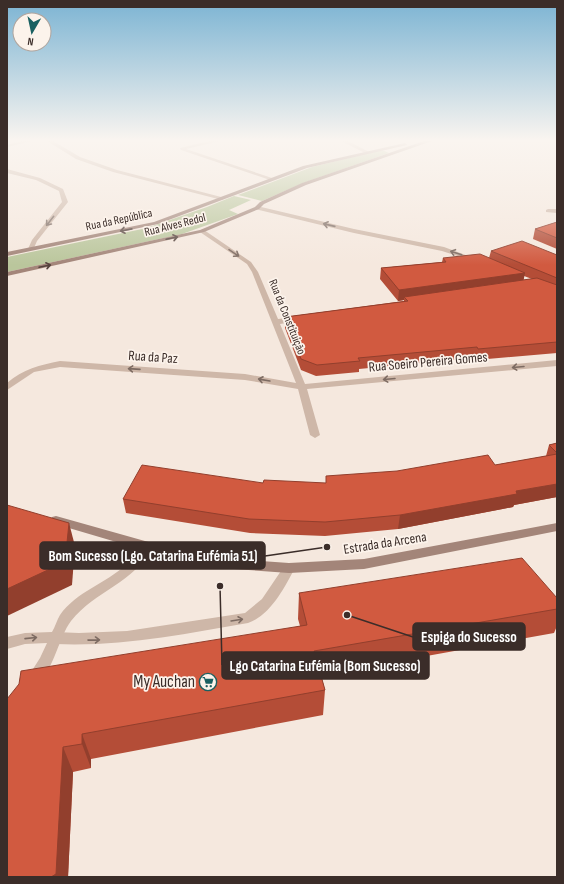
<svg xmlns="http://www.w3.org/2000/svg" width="564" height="884" font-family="'Sofia Sans Condensed',sans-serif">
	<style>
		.green { fill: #bac69c }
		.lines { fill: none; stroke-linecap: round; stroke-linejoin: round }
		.lane { fill: #ceb7a8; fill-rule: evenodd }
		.street { fill: #ceb7a8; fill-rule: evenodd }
		.secondary { fill: #a38579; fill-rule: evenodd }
		.wall { fill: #b44d37; fill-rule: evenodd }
		.shaded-wall { fill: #923f2d }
		.building { fill: #d15a40; stroke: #923f2d }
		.oneway { stroke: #7d6b62 }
		.oneway2 { stroke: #55433d }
		.labels { text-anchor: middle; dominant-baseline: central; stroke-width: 3.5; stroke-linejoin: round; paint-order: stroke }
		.far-street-label { font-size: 12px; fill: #3b2d29; stroke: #fcf3eb }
		.street-label { font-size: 14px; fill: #3b2d29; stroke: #fcf3eb }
		.near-poi-label { font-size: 17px; fill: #3b2d29; stroke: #fcf3eb; text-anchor: end }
		.leader { fill: none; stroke: #3b2d29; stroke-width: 1.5 }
		.callout-dot { fill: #3b2d29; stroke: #fcf3eb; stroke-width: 1.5 }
		.callout { fill: #3b2d29; stroke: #3b2d29; stroke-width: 1.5 }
		.callout-label { font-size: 15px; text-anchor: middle; font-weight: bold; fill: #fff }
	</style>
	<rect width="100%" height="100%" fill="#f5e8de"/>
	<g class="green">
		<path d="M382,150L389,153L303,183L262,201L238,195L312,167Z"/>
		<path d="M234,196L251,200L229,210L238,214L182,234L7,272V257L147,228L207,207Z"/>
	</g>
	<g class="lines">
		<path class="lane" d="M289,563L293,565L295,568C284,588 271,615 248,623C184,634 121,647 55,644L50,642L48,638L50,634L55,632L79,633L127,631L245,613L262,599L285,565Z"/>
		<g class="street">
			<path d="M22,141H32L7,147V145Z"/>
			<path d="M47,141H53L80,157L117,170L225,198L222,200L113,172L76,159Z"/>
			<path d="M209,141H220L186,149L275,179L270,180L181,150L180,148Z"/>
			<path d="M341,141H348L369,152L365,153Z"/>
			<path d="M7,169L40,178L63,189L68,202L37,241L33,250L28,249L32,240L62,202L59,191L36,180L7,173Z"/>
			<path d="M257,206L354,229L444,247L479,260L476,262L442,251L354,233L255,209V207Z"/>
			<path d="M548,209H557V213L546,212V210Z"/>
			<path d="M200,230H204L251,262L258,272L278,319L298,317L302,319L298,321L280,324L305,384L557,360V366L307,389L320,435L315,438L310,435L298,389L245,380L60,367L34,372L7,390V383C23,369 40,365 60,361L245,374L296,383L252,272L247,264L200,232Z"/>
			<path d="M147,543L151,544L153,547C133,584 96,590 71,621C59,636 51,680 33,686L28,685L26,680L40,658L47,643L25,644L7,649V637L25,633L52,632C55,627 57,620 60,615C76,592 106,583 126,565C134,558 138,545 147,543Z"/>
		</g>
		<g class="secondary">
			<path d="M424,141H432L306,185L264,204L259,209L204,232L7,276V272L200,230L255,207L260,202L302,183Z"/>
			<path d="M405,143L407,145L307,168L158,224L7,256V252L154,222L303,166Z"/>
			<path d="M56,516L184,552L234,559L289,563L364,559L557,523V531L364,569L289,573L234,569L184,562L52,523L50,520L52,517Z"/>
		</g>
	</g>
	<g class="wall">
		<path d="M557,222V249L533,239L535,229Z"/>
		<path d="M491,251L557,255V353L476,360L474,358L359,369V372L316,376L301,370L285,328V317L404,301V300L398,301L380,279L381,268L442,262L443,258H489ZM524,276L532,279L523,280Z"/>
		<path d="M557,443V497L514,505L513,507L398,529L325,536L250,533L126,513L123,499L263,483H326L495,465L546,456L549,445Z"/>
		<path d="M299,593L557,598V626L554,633L321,675L325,690L323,715L91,759V768L73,772L68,877H7V699L300,626L298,619Z"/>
	</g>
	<g class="shaded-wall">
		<path d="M525,273L523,283L404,297V300L398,301L399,290Z"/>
		<path d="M557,484V497L514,505L513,507L398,529L400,515L516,491Z"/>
		<path d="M69,523L75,546L72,585L7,616V589Z"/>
		<path d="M82,734L91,759V768L82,744Z"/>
		<path d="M63,747L73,772L68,877H51Z"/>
	</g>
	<g class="building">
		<path d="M557,222V238L535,229Z"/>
		<path d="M522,241L557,255V278L491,251Z"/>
		<path d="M480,254L525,273L399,290L381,268L446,262L443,258Z"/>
		<path d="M537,278L557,285V342L478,349L477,347L358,358L360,361L317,365L301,359L285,317L408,301L404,297Z"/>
		<path d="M557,443V453L549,445Z"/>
		<path d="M557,454V484L516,491L517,494L400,515L325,522L249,519L123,499L142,465L263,483L264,480L326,483V476L397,471L488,455L495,465Z"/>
		<path d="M7,505L69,523L65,562L7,589Z"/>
		<path d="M522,558L557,598V609L314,651L325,690L82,734V744L63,747L56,874L51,877H7V699L19,684L21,671L307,625L299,593Z"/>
	</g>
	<defs><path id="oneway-shaft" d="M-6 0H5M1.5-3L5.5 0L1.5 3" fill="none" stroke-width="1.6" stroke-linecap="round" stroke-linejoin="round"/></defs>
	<g class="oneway">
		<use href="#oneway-shaft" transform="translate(50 221) rotate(128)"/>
		<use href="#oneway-shaft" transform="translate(329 225) rotate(-167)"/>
		<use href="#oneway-shaft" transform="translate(234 253) rotate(34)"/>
		<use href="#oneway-shaft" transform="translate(456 253) rotate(-162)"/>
		<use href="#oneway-shaft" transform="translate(518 367) rotate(175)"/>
		<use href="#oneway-shaft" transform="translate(134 369) rotate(-176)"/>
		<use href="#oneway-shaft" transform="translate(389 379) rotate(175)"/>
		<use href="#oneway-shaft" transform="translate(264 380) rotate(-170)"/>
		<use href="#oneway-shaft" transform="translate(237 620) rotate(-9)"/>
		<use href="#oneway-shaft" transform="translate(31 638) rotate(-6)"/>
		<use href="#oneway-shaft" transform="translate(94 640) rotate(-1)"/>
	</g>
	<g class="oneway2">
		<use href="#oneway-shaft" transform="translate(126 230) rotate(169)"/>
		<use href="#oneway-shaft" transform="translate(172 238) rotate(-12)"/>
		<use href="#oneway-shaft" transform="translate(45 266) rotate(-12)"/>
	</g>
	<linearGradient id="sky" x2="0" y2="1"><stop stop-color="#7cb4d3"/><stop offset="0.53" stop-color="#faf5f0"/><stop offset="1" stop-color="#faf5f0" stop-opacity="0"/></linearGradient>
	<rect width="564" height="265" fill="url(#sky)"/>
	<defs>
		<symbol id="supermarket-ring" viewBox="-11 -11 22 22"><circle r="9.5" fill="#fcf3eb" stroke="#1a6061" stroke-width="1.5"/><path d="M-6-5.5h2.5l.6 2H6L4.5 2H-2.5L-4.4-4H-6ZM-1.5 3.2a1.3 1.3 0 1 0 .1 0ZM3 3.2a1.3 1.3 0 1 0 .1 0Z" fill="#1a6061"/></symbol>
	</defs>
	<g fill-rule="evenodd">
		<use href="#supermarket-ring" x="198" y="672" width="20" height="20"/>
	</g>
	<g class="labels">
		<g class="far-street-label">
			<text transform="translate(119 220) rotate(-12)">Rua da República</text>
			<text transform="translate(175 225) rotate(-14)">Rua Alves Redol</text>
			<text transform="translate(287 317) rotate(68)">Rua da Constituição</text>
		</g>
		<g class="street-label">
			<text transform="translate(153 357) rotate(4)">Rua da Paz</text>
			<text transform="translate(428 362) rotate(-5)">Rua Soeiro Pereira Gomes</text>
			<text transform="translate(385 543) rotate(-9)">Estrada da Arcena</text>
		</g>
		<g class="near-poi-label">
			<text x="195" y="682">My Auchan</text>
		</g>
	</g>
	<path class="leader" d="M327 547L265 556M347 615L413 637M220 586L222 665"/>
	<g class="callout-dot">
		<circle cx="327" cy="547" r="4"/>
		<circle cx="347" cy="615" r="4"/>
		<circle cx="220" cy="586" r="4"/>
	</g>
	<g class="callout">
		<rect x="40" y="542" width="225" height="27" rx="4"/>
		<rect x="413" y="623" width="112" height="27" rx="4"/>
		<rect x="222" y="652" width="207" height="27" rx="4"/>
	</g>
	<g class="callout-label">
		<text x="153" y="561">Bom Sucesso (Lgo. Catarina Eufémia 51)</text>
		<text x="469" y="642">Espiga do Sucesso</text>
		<text x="325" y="671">Lgo Catarina Eufémia (Bom Sucesso)</text>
	</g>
	<rect width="564" height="884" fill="none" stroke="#3b2d29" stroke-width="16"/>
	<g transform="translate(32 32) rotate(189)"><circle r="19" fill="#fcf3eb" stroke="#afa49d"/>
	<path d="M0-3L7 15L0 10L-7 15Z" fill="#1a6061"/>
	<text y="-6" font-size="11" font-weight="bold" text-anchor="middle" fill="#3b2d29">N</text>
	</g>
</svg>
